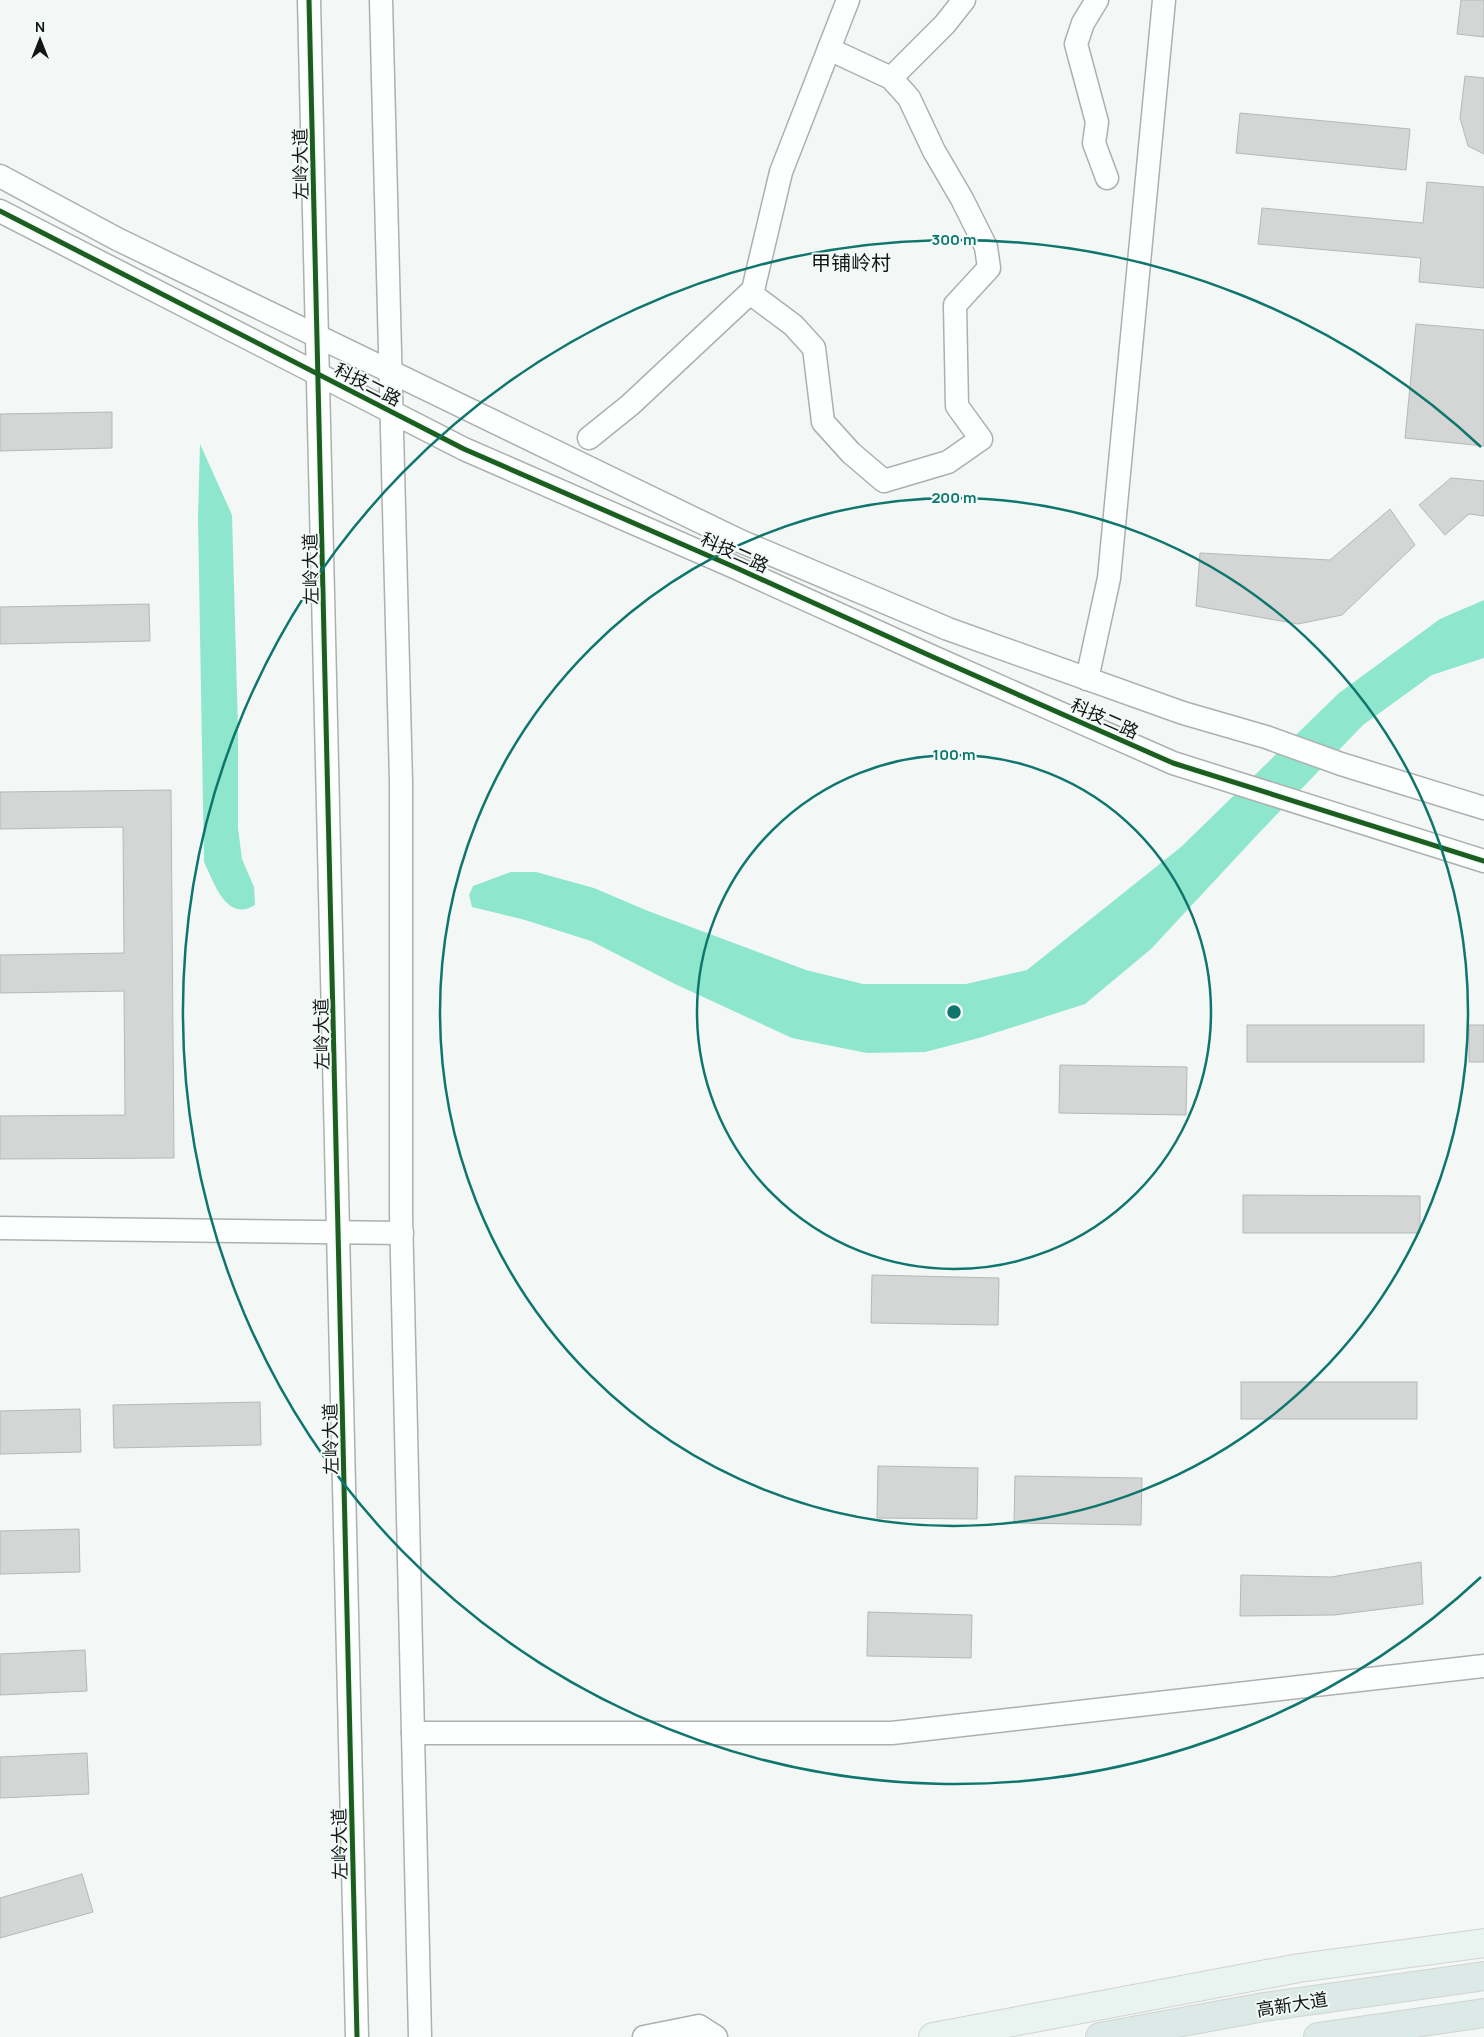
<svg xmlns="http://www.w3.org/2000/svg" width="1484" height="2037" font-family="Manrope,'Noto Sans SC',sans-serif">
	<style>
		.water { fill: #8ee6cd }
		.building { fill: #d3d6d5; stroke: #b5b8b7 }
		.lines { fill: none; stroke-linecap: round; stroke-linejoin: round }
		.minor-casing { stroke: #adb0ae; stroke-width: 25 }
		.major-casing { stroke: #d1d3d2; stroke-width: 30 }
		.highway-casing { stroke: #d1d3d2; stroke-width: 30 }
		.minor { stroke: #fdfefe; stroke-width: 22 }
		.major { stroke: #e9f3ef; stroke-width: 28 }
		.highway { stroke: #dbeae6; stroke-width: 28 }
		.cycleway-casing { stroke: #f1faf6; stroke-width: 8 }
		.cycleway { stroke: #1b5e20; stroke-width: 5 }
		.ring { fill: none; stroke: #0f766e; stroke-width: 2.5 }
		.labels { text-anchor: middle; dominant-baseline: central; stroke-width: 4; stroke-linejoin: round; paint-order: stroke }
		.street-label { font-size: 18px; fill: #141716; stroke: #f1faf6 }
		.quarter-label { font-size: 20px; fill: #141716; stroke: #f1faf6 }
		.centre { fill: #0f766e; stroke: #f1faf6; stroke-width: 2.5 }
		.ring-label { font-size: 15px; text-anchor: middle; font-weight: bold; fill: #0f766e; stroke: #f1faf6; stroke-width: 4; stroke-linejoin: round; paint-order: stroke }
	</style>
	<rect width="100%" height="100%" fill="#f3f8f6"/>
	<g class="water">
		<path d="M200,444L232,515L238,729V828L242,859L254,887L255,905C226,923 214,882 204,862L198,517Z"/>
		<path d="M1484,600V658L1432,675L1363,725L1259,833L1151,949L1085,1004L979,1038L925,1052L867,1053L792,1038L675,984L591,941L525,920L472,907L469,895L473,886L511,872H536L594,888L648,911L806,970L863,984H966L1027,970L1181,847L1339,693L1440,619Z"/>
	</g>
	<g class="building">
		<path d="M1461,0H1484V37L1457,34Z"/>
		<path d="M1465,76L1484,78V154L1468,146L1460,118Z"/>
		<path d="M1240,113L1410,129L1406,170L1236,153Z"/>
		<path d="M1427,182L1484,187V288L1419,282L1421,258L1258,244L1262,208L1423,223Z"/>
		<path d="M1416,324L1484,330V446L1405,438Z"/>
		<path d="M112,412V448L0,451V414Z"/>
		<path d="M1451,478L1484,481V516L1469,514L1445,535L1419,505Z"/>
		<path d="M1390,509L1415,545L1342,615L1298,624L1196,606L1200,553L1330,560Z"/>
		<path d="M149,604L150,641L0,644V607Z"/>
		<path d="M171,790L174,1158L0,1159V1116L125,1115L124,991L0,993V955L124,953L123,827L0,829V792Z"/>
		<rect x="1247" y="1025" width="177" height="37"/>
		<rect x="1469" y="1025" width="15" height="37"/>
		<path d="M1060,1065L1187,1067L1186,1115L1059,1113Z"/>
		<path d="M1243,1195L1420,1196V1233H1243Z"/>
		<path d="M872,1275L999,1278L998,1325L871,1323Z"/>
		<rect x="1241" y="1382" width="176" height="37"/>
		<path d="M260,1402L261,1445L114,1448L113,1405Z"/>
		<path d="M80,1409L81,1452L0,1454V1411Z"/>
		<path d="M878,1466L978,1468L977,1519L877,1518Z"/>
		<path d="M1015,1476L1142,1478L1141,1525L1014,1523Z"/>
		<path d="M79,1529L80,1572L0,1574V1531Z"/>
		<path d="M1421,1562L1423,1604L1334,1615L1240,1616L1241,1575L1331,1577Z"/>
		<path d="M868,1612L972,1615L971,1658L867,1656Z"/>
		<path d="M85,1650L87,1691L0,1695V1654Z"/>
		<path d="M87,1753L89,1794L0,1798V1757Z"/>
		<path d="M82,1874L93,1912L0,1938V1898Z"/>
	</g>
	<g class="lines">
		<defs>
			<g id="minor">
				<path d="M309,0L357,2037"/>
				<path d="M381,0L401,782V1213L420,2037"/>
				<path d="M1097,0L1083,23L1076,44L1097,122L1094,143L1107,178"/>
				<path d="M891,78L945,24L964,0"/>
				<path d="M0,176L117,239L740,541L948,629L1183,713L1266,737L1341,764L1484,808"/>
				<path d="M0,211L464,449L732,566L933,657L1173,763L1484,861"/>
				<path d="M750,293L793,325L814,348L823,422L851,453L884,481L948,462L981,439L957,406L955,305L989,268L986,247L962,199L934,151L909,98L891,78L829,49"/>
				<path d="M589,438L630,405L753,290L781,172L848,0"/>
				<path d="M1087,679L1109,578L1164,0"/>
				<path d="M0,1228L402,1233"/>
				<path d="M413,1733H892L1484,1666"/>
				<path d="M644,2037L699,2026L716,2037"/>
			</g>
			<path id="major" d="M933,2037L1299,1968L1484,1943"/>
			<g id="highway">
				<path d="M1100,2037L1264,2007L1484,1976"/>
				<path d="M1318,2037L1484,2013"/>
			</g>
		</defs>
		<use href="#minor" class="minor-casing"/>
		<use href="#major" class="major-casing"/>
		<use href="#highway" class="highway-casing"/>
		<use href="#minor" class="minor"/>
		<use href="#major" class="major"/>
		<use href="#highway" class="highway"/>
		<defs>
			<g id="cycleway">
				<path d="M309,0L357,2037"/>
				<path d="M0,211L464,449L732,566L933,657L1173,763L1484,861"/>
			</g>
		</defs>
		<use href="#cycleway" class="cycleway-casing"/>
		<use href="#cycleway" class="cycleway"/>
	</g>
	<g class="ring">
		<circle cx="954" cy="1012" r="257"/>
		<circle cx="954" cy="1012" r="514"/>
		<path d="M1481 1577A772 772 0 1 1 1481 447"/>
	</g>
	<g class="labels">
		<g class="street-label">
			<text transform="translate(300 164) rotate(-91)">左岭大道</text>
			<text transform="translate(368 384) rotate(27)">科技二路</text>
			<text transform="translate(735 552) rotate(24)">科技二路</text>
			<text transform="translate(310 569) rotate(-91)">左岭大道</text>
			<text transform="translate(1105 718) rotate(24)">科技二路</text>
			<text transform="translate(321 1034) rotate(-91)">左岭大道</text>
			<text transform="translate(330 1439) rotate(-91)">左岭大道</text>
			<text transform="translate(339 1844) rotate(-91)">左岭大道</text>
			<text transform="translate(1292 2004) rotate(-9)">高新大道</text>
		</g>
		<g class="quarter-label">
			<text x="851" y="262">甲铺岭村</text>
		</g>
	</g>
	<circle cx="954" cy="1012" r="8" class="centre"/>
	<g class="ring-label">
		<text x="954" y="245">300 m</text>
		<text x="954" y="503">200 m</text>
		<text x="954" y="760">100 m</text>
	</g>
	<g transform="translate(40 40)" stroke="#f1faf6" stroke-width="4" paint-order="stroke">
	<path d="M0-4L9 19L0 12L-9 19Z" fill="#141716"/>
	<text y="-8" font-size="14" font-weight="bold" text-anchor="middle" fill="#141716">N</text>
	</g>
</svg>
